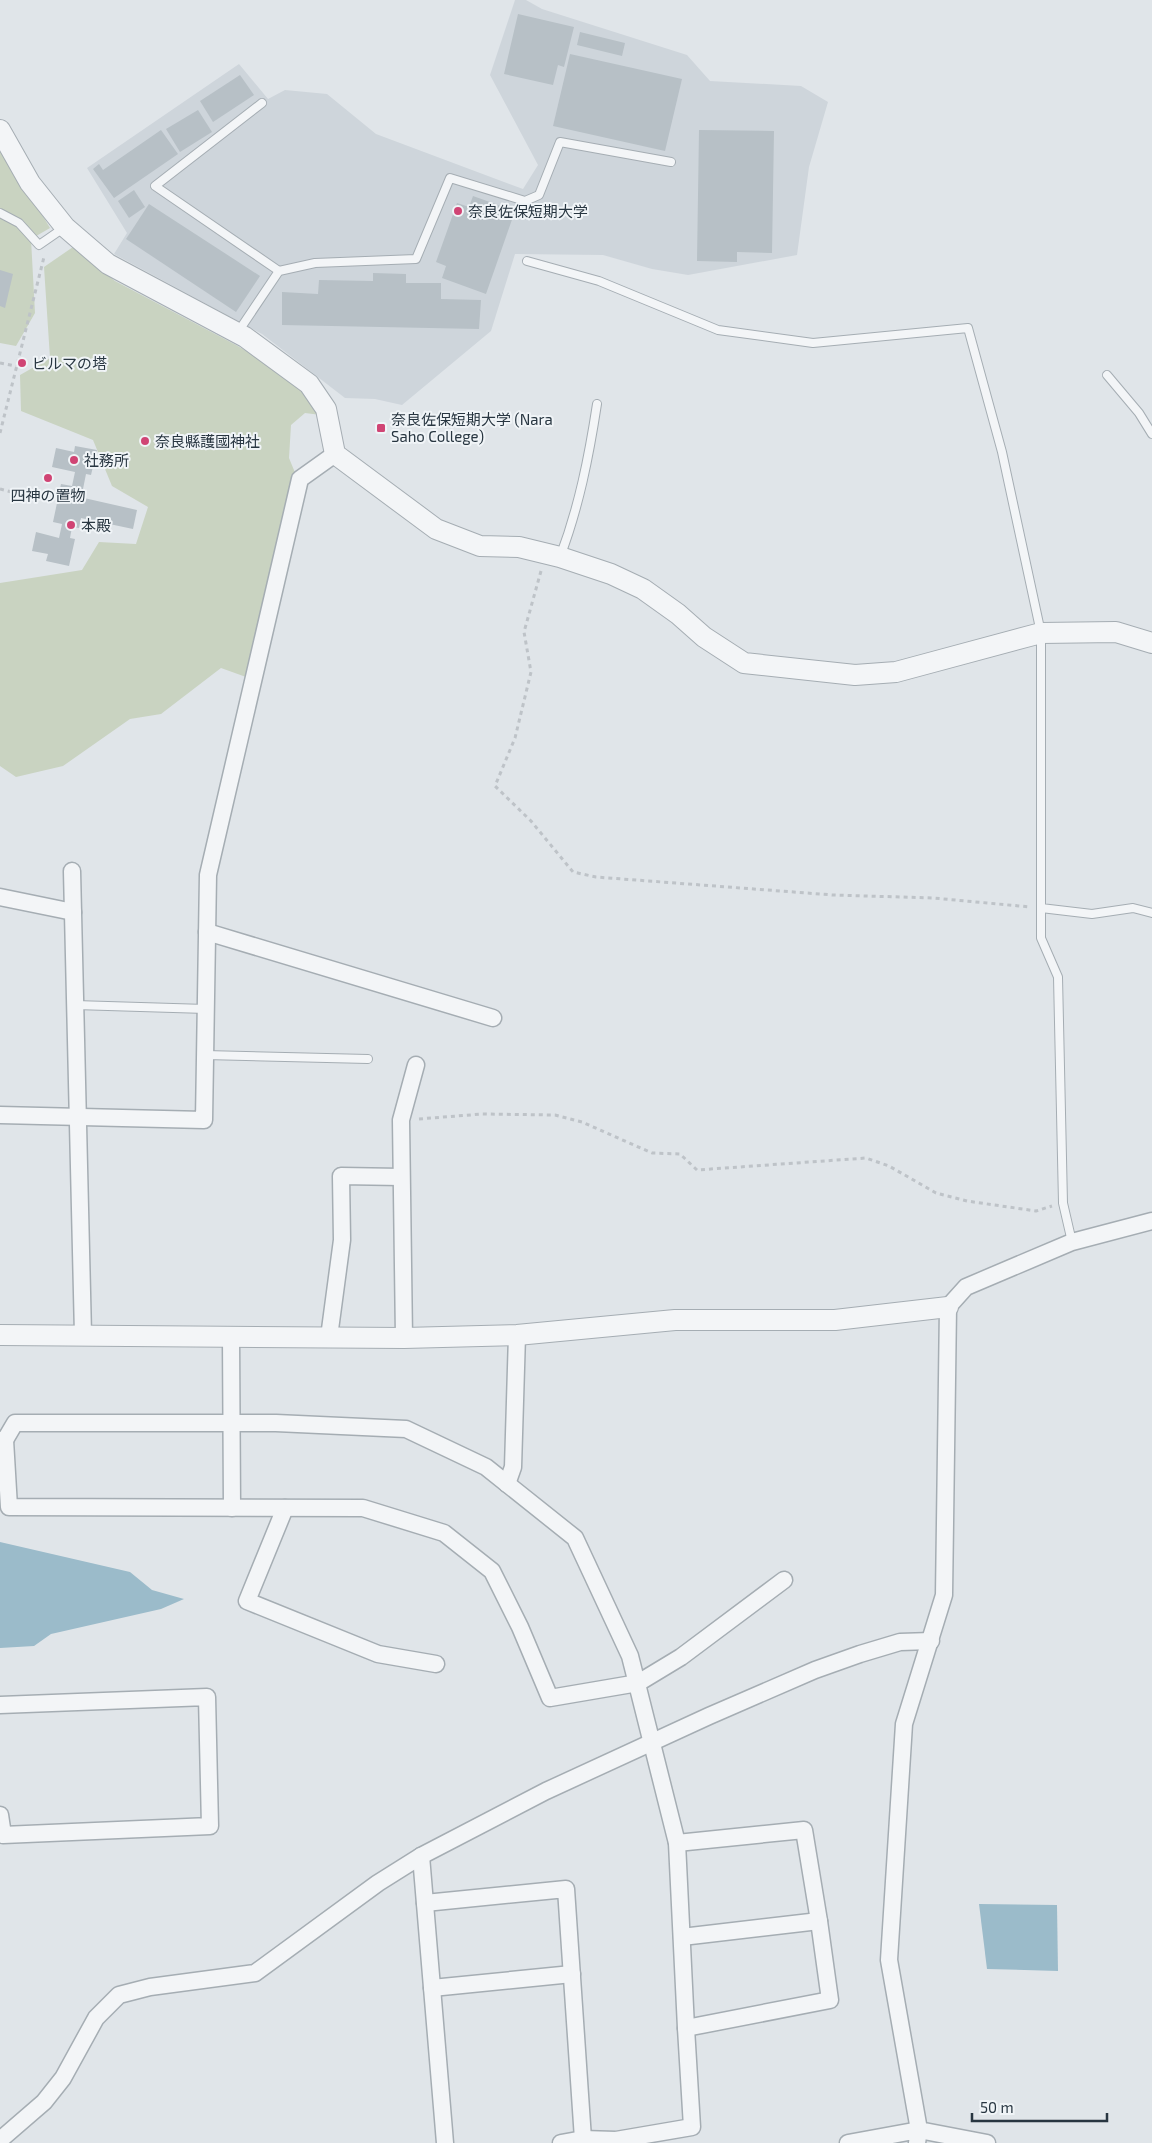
<svg xmlns="http://www.w3.org/2000/svg" width="1152" height="2143" font-family="'Exo 2','Noto Sans JP',sans-serif">
	<style>
		.built { fill: #ced5db }
		.green { fill: #c9d3c1 }
		.water { fill: #9bbbca }
		.building { fill: #b7c0c6 }
		.lines { fill: none; stroke-linecap: round; stroke-linejoin: round }
		.service-casing { stroke: #a5adb3; stroke-width: 10 }
		.minor-casing { stroke: #a5adb3; stroke-width: 19 }
		.tertiary-casing { stroke: #a5adb3; stroke-width: 22 }
		.path { stroke: #bec3c8; stroke-width: 3; stroke-dasharray: 4 4; stroke-linecap: butt }
		.service { stroke: #f3f5f7; stroke-width: 8 }
		.minor { stroke: #f3f5f7; stroke-width: 16 }
		.tertiary { stroke: #f3f5f7; stroke-width: 20 }
		.poi-dot { fill: #d04474; stroke: #f0f4f7; stroke-width: 2 }
		.labels { text-anchor: middle; dominant-baseline: central; stroke-width: 4; stroke-linejoin: round; paint-order: stroke }
		.poi-label { font-size: 15px; fill: #283641; stroke: #f0f4f7; text-anchor: start }
	</style>
	<rect width="100%" height="100%" fill="#e0e5e9"/>
	<path class="built" d="M515,0H526L542,9L687,55L710,81L801,86L828,102L809,167L797,255L688,275L652,269L603,255L515,254L491,331L402,405L375,399L345,398L262,334L114,254L127,233L87,168L239,64L268,99L285,90L327,94L376,134L523,189L538,165L490,75Z"/>
	<g class="green">
		<path d="M0,144L50,228L31,239L35,313L16,346L0,343Z"/>
		<path d="M73,247L115,281L236,345L307,387L321,415L305,413L291,425L289,458L296,475L246,677L221,668L161,714L130,719L63,766L16,777L0,766V583L82,570L99,542L136,544L148,507L112,486L93,440L21,411L20,375L50,358L44,267Z"/>
	</g>
	<g class="water">
		<path d="M0,1542L130,1572L152,1590L184,1599L161,1609L51,1634L34,1646L0,1648Z"/>
		<path d="M979,1904L1057,1905L1058,1971L987,1969Z"/>
	</g>
	<g class="building">
		<path d="M518,14L574,27L564,67L558,65L553,85L504,74Z"/>
		<path d="M580,32L625,43L622,56L577,45Z"/>
		<path d="M570,54L682,79L665,151L553,126Z"/>
		<path d="M240,75L254,95L213,122L200,101Z"/>
		<path d="M198,110L212,132L180,152L166,129Z"/>
		<path d="M161,130L178,154L114,198L93,169L99,164L103,170Z"/>
		<path d="M699,130L774,131L772,253L737,252V262L697,261Z"/>
		<path d="M134,190L145,207L129,218L118,201Z"/>
		<path d="M473,196L515,211L486,294L442,278L446,266L436,262L457,203L469,207Z"/>
		<path d="M149,204L260,276L236,312L126,239Z"/>
		<path d="M0,270L13,274L5,308L0,306Z"/>
		<path d="M373,273L406,274V283H441V299L481,300L479,329L282,325V292L318,294L319,280L373,281Z"/>
		<path d="M75,446L97,450L91,475L86,474L83,489H86L84,498L137,510L133,529L81,518L79,528L72,527L70,538L75,539L69,566L46,561L48,554L32,551L36,532L59,538L62,524L53,522L61,484L72,486L75,472L52,467L56,448L74,452Z"/>
	</g>
	<g class="lines">
		<defs>
			<g id="service">
				<path d="M262,103L155,186L279,271"/>
				<path d="M0,213L19,223L39,245L65,227"/>
				<path d="M527,261L599,281L718,330L813,343L968,328L1002,452L1041,633V908L1092,914L1133,908L1152,913"/>
				<path d="M238,332L279,271L315,263L416,259L450,178L525,201L539,195L560,142L671,162"/>
				<path d="M1107,375L1139,413L1152,434"/>
				<path d="M560,557C579,507 589,456 597,404"/>
				<path d="M1041,908V938L1058,977L1063,1203L1072,1242"/>
				<path d="M75,1005L206,1009"/>
				<path d="M205,1055L368,1059"/>
			</g>
			<g id="minor">
				<path d="M72,871L83,1335"/>
				<path d="M0,897L73,912"/>
				<path d="M207,932L493,1018"/>
				<path d="M0,1115L204,1120L208,875L300,479L335,454"/>
				<path d="M231,1337L232,1508"/>
				<path d="M329,1337L342,1240L341,1176L401,1177"/>
				<path d="M404,1338L401,1120L416,1065"/>
				<path d="M0,1440H5L9,1507L363,1508L444,1533L492,1571L520,1627L550,1698L638,1683L681,1657L784,1580"/>
				<path d="M5,1440L15,1423H276L406,1429L486,1467L575,1538L630,1656L677,1843L686,2028L692,2127L616,2140L583,2139L561,2143"/>
				<path d="M507,1484L513,1467L517,1335"/>
				<path d="M285,1508L247,1601L378,1654L436,1664"/>
				<path d="M0,1705L207,1697L210,1826L3,1835L0,1815"/>
				<path d="M677,1843L804,1830L819,1921L830,2000L686,2028"/>
				<path d="M421,1856L445,2143"/>
				<path d="M425,1903L566,1889L583,2139"/>
				<path d="M682,1937L819,1921"/>
				<path d="M432,1988L572,1974"/>
				<path d="M0,2140L44,2102L63,2078L96,2018L119,1995L150,1987L255,1973L378,1883L421,1856L546,1791L709,1716L815,1670L860,1654L900,1642L931,1641"/>
				<path d="M848,2143L919,2130L917,2143"/>
				<path d="M987,2143L919,2130L889,1960L904,1724L944,1595L948,1307L966,1287L1072,1242L1152,1221"/>
			</g>
			<g id="tertiary">
				<path d="M0,130L30,183L65,227L108,264L245,337L309,384L326,409L335,454L436,529L480,546L519,547L560,557L611,574L643,589L678,614L704,637L744,663L855,675L896,672L1041,633L1116,632L1152,643"/>
				<path d="M0,1335L404,1338L517,1335L675,1320H835L948,1307"/>
			</g>
		</defs>
		<use href="#service" class="service-casing"/>
		<use href="#minor" class="minor-casing"/>
		<use href="#tertiary" class="tertiary-casing"/>
		<g class="path">
			<path d="M0,363L16,366"/>
			<path d="M0,433L44,257L43,255"/>
			<path d="M0,489L23,495"/>
			<path d="M541,571L524,632L531,672L515,738L495,786L531,821L573,872L596,877L833,895L934,898L1030,907"/>
			<path d="M419,1119L482,1114L555,1115L582,1122L652,1153L680,1154L697,1170L866,1158L889,1166L936,1193L967,1201L1036,1211L1052,1206"/>
		</g>
		<use href="#service" class="service"/>
		<use href="#minor" class="minor"/>
		<use href="#tertiary" class="tertiary"/>
	</g>
	<g class="poi-dot">
		<circle cx="458" cy="211" r="5"/>
		<circle cx="22" cy="363" r="5"/>
		<rect x="376" y="423" width="10" height="10" rx="2.5"/>
		<circle cx="145" cy="441" r="5"/>
		<circle cx="74" cy="460" r="5"/>
		<circle cx="48" cy="478" r="5"/>
		<circle cx="71" cy="525" r="5"/>
	</g>
	<g class="labels">
		<g class="poi-label">
			<text x="468" y="211">奈良佐保短期大学</text>
			<text x="32" y="363">ビルマの塔</text>
			<text x="391" y="419">奈良佐保短期大学 (Nara<tspan x="391" dy="17">Saho College)</tspan></text>
			<text x="155" y="441">奈良縣護國神社</text>
			<text x="84" y="460">社務所</text>
			<text x="48" y="495" text-anchor="middle">四神の置物</text>
			<text x="81" y="525">本殿</text>
		</g>
	</g>
	<path d="M972 2113v8h135v-8" fill="none" stroke="#283641" stroke-width="2.5"/>
	<text x="980" y="2113" font-size="15" fill="#283641" stroke="#f0f4f7" stroke-width="4" paint-order="stroke">50 m</text>
</svg>
